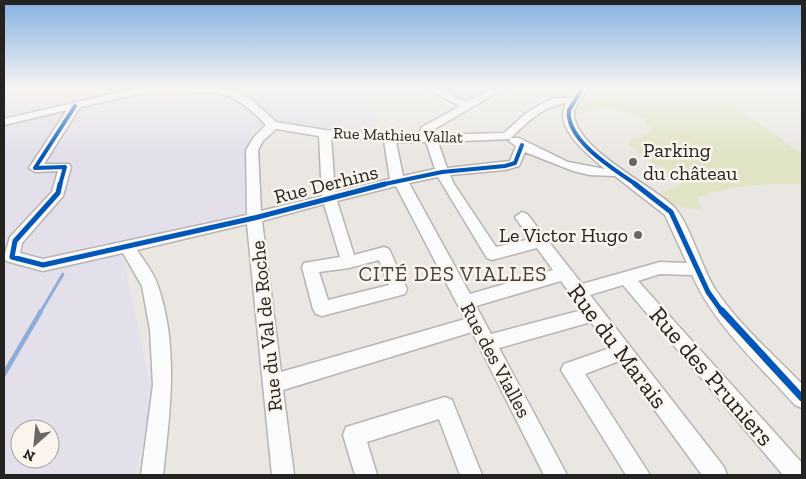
<svg xmlns="http://www.w3.org/2000/svg" width="806" height="479" font-family="'Zilla Slab',serif">
	<style>
		.industrial { fill: #e4e0eb; fill-rule: evenodd }
		.green { fill: #e1e3c5 }
		.lines { fill: none; stroke-linecap: round; stroke-linejoin: round }
		.stream-far1 { stroke: #8facd6; stroke-width: 3 }
		.stream { stroke: #8facd6; stroke-width: 4.5 }
		.minor-casing { stroke: #b7b4b2; stroke-width: 3 }
		.minor { fill: #fcfbfb; fill-rule: evenodd }
		.cycleway-far2-casing { stroke: #faf4ed; stroke-width: 6 }
		.cycleway-far1-casing { stroke: #faf4ed; stroke-width: 8 }
		.cycleway-casing { stroke: #faf4ed; stroke-width: 10 }
		.cycleway-far2 { stroke: #0057b8; stroke-width: 4 }
		.cycleway-far1 { stroke: #0057b8; stroke-width: 5 }
		.cycleway { stroke: #0057b8; stroke-width: 7 }
		.poi-dot { fill: #6a6865; stroke: #faf4ed; stroke-width: 2 }
		.labels { text-anchor: middle; dominant-baseline: central; stroke-width: 5; stroke-linejoin: round; paint-order: stroke }
		.far-street-label { font-size: 16px; fill: #252321; stroke: #faf4ed }
		.poi-label { font-size: 20px; fill: #252321; stroke: #faf4ed; text-anchor: start }
		.street-label { font-size: 20px; fill: #252321; stroke: #faf4ed }
		.neighbourhood-label { font-size: 21px; letter-spacing: 1px; fill: #46413b; stroke: #faf4ed }
		.near-street-label { font-size: 24px; fill: #252321; stroke: #faf4ed }
	</style>
	<rect width="100%" height="100%" fill="#eae7e3"/>
	<path class="industrial" d="M4,88H357L380,131L252,129L244,215L120,243L154,401L135,475H4ZM20,429H50V459H20Z"/>
	<path class="green" d="M613,88L629,94L638,88L658,92L662,89L708,101L723,99L802,153V184C771,184 737,184 707,194L708,197L698,196L699,205L703,210L676,206L659,194L682,184L628,145L630,139L642,137L653,129L643,122L647,121L644,118L608,107L572,115L582,102L586,103L588,101L584,100L586,98L593,100Z"/>
	<g class="lines">
		<path class="stream-far1" d="M40,313L63,274"/>
		<path class="stream" d="M4,374L41,311"/>
		<defs>
			<g id="minor">
				<path d="M138,88H159L154,91L80,107L44,164H69L71,167L63,196L22,243L20,253L43,259L247,215L246,150L254,137L266,125C251,110 237,96 215,92C206,91 191,95 185,88H222L239,93L250,98L276,122L325,130L418,135L422,127L460,106L426,88H438L467,102L493,88H505L431,131L429,135L504,133L525,114L543,103L556,98H572L578,88H588L574,110C570,147 651,184 674,207C689,222 702,269 715,289C738,324 773,354 802,384V408L795,405C758,364 715,326 692,275L660,274L638,281L802,463V475H783L623,285L590,295L724,467L727,475H702L619,361L585,374L650,475H626L561,370L564,364L610,348L591,322L499,348L567,475H544L472,332L283,390L294,475H272L247,224L137,250C144,261 154,273 158,286C179,347 170,412 163,475H141L153,385L150,330L142,286L123,253L43,271L6,261L4,257L10,237L52,192L58,171L35,172L29,168L67,110L4,125V119ZM567,103C551,126 589,156 605,169L568,162L519,138H511C526,123 544,105 567,103ZM276,129L319,136L322,196L261,211L258,150L263,141ZM331,137L384,141L390,179L335,192ZM511,139L509,141L516,146L510,161L447,168L438,142ZM396,142H426L435,169L403,176ZM525,152L573,171L590,175L615,176L665,215L687,263L660,262L582,284L527,214L522,212L515,217L530,239L496,247L454,184L450,175L505,170L519,166ZM438,177L487,258L492,260L537,248L553,270L470,294L409,183ZM396,186L465,319L281,372L262,221L324,204L340,257L304,263L302,267L313,309L316,314L322,316L405,294L407,289L389,249L384,247L354,255L337,201ZM379,260L389,285L328,300L319,272L349,268ZM561,281L582,310L491,334L476,306Z"/>
				<path d="M445,397L452,400L482,475H460L439,419L367,442L377,475H355L343,435L346,427Z"/>
			</g>
		</defs>
		<use href="#minor" class="minor-casing"/>
		<use href="#minor" class="minor"/>
		<defs>
			<g id="cycleway-far2">
				<path d="M583,88L569,110C565,140 615,170 637,185"/>
				<path d="M60,185L65,167L35,168L75,106"/>
				<path d="M380,185L442,172L505,166L515,163L522,145"/>
			</g>
			<g id="cycleway-far1">
				<path d="M60,184L58,193L15,241L12,257L43,265L254,218L385,184"/>
				<path d="M635,184L671,212L708,292L723,313"/>
			</g>
			<path id="cycleway" d="M722,311L802,398"/>
		</defs>
		<use href="#cycleway-far2" class="cycleway-far2-casing"/>
		<use href="#cycleway-far1" class="cycleway-far1-casing"/>
		<use href="#cycleway" class="cycleway-casing"/>
		<use href="#cycleway-far2" class="cycleway-far2"/>
		<use href="#cycleway-far1" class="cycleway-far1"/>
		<use href="#cycleway" class="cycleway"/>
	</g>
	<linearGradient id="sky" x2="0" y2="1"><stop stop-color="#84b1e1"/><stop offset="0.57" stop-color="#f6f4f2"/><stop offset="1" stop-color="#f6f4f2" stop-opacity="0"/></linearGradient>
	<rect width="806" height="155" fill="url(#sky)"/>
	<g class="poi-dot">
		<circle cx="633" cy="162" r="5"/>
		<circle cx="638" cy="235" r="5"/>
	</g>
	<g class="labels">
		<g class="far-street-label">
			<text transform="translate(398 135) rotate(2)">Rue Mathieu Vallat</text>
		</g>
		<g class="poi-label">
			<text x="643" y="150">Parking<tspan x="643" dy="23">du château</tspan></text>
			<text x="628" y="235" text-anchor="end">Le Victor Hugo</text>
		</g>
		<g class="street-label">
			<text transform="translate(326 184) rotate(-14)">Rue Derhins</text>
			<text transform="translate(266 326) rotate(-96)">Rue du Val de Roche</text>
			<text transform="translate(496 360) rotate(62)">Rue des Vialles</text>
		</g>
		<g class="neighbourhood-label">
			<text x="453" y="273">CITÉ DES VIALLES</text>
		</g>
		<g class="near-street-label">
			<text transform="translate(618 346) rotate(53)">Rue du Marais</text>
			<text transform="translate(712 376) rotate(49)">Rue des Pruniers</text>
		</g>
	</g>
	<rect width="806" height="479" fill="none" stroke="#252321" stroke-width="10"/>
	<g transform="translate(35 444) rotate(207)"><circle r="24" fill="#faf4ed" stroke="#a5a09b"/>
	<path d="M0-4L9 19L0 12L-9 19Z" fill="#6a6865"/>
	<text y="-8" font-size="14" font-weight="bold" text-anchor="middle" fill="#252321">N</text>
	</g>
</svg>
